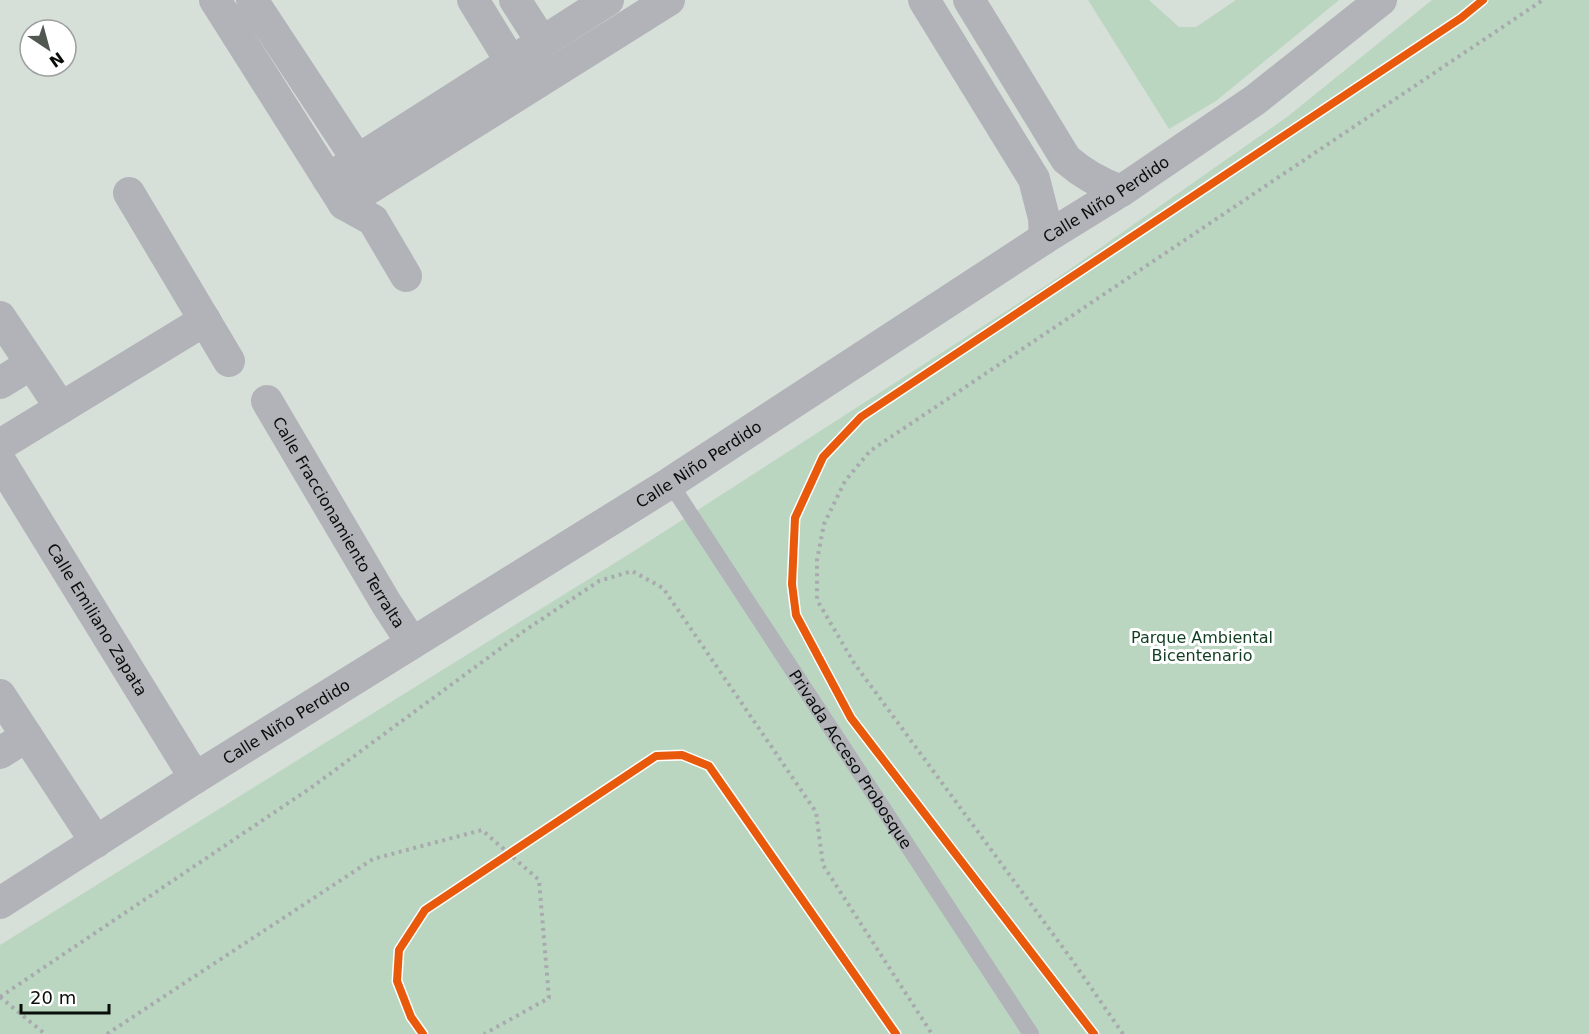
<svg xmlns="http://www.w3.org/2000/svg" width="1589" height="1034" font-family="'DejaVu Sans',sans-serif">
	<style>
		.green { fill: #bad6c0 }
		.lines { fill: none; stroke-linecap: round; stroke-linejoin: round }
		.path { stroke: #a8aaad; stroke-width: 4; stroke-dasharray: 3 4.5; stroke-linecap: butt }
		.lane { stroke: #b2b2b9; stroke-width: 16 }
		.street { stroke: #b2b2b9; stroke-width: 32 }
		.cycleway-casing { stroke: #fff; stroke-width: 11 }
		.cycleway { stroke: #e8590c; stroke-width: 8 }
		.labels { text-anchor: middle; dominant-baseline: central; stroke-width: 6; stroke-linejoin: round; paint-order: stroke }
		.street-label { font-size: 16px; fill: #080e09; stroke: #fff }
		.park-label { font-size: 16px; fill: #113e20; stroke: #fff }
	</style>
	<rect width="100%" height="100%" fill="#d6e0d8"/>
	<g class="green">
		<path d="M1088,0H1149L1179,27H1196L1236,0H1339L1216,101L1169,129Z"/>
		<path d="M1432,0H1589V1034H0V945L634,551L1053,281L1287,117Z"/>
	</g>
	<g class="lines">
		<g class="path">
			<path d="M0,997L312,787L527,629L599,581L632,571L663,588L816,812L823,865L932,1034"/>
			<path d="M0,997L45,1034"/>
			<path d="M107,1034L373,859L482,830L539,880L549,998L484,1034"/>
			<path d="M1123,1034L1072,960L854,663L817,600V560L824,524L845,481L870,451L1543,0"/>
		</g>
		<path class="lane" id="s1" d="M670,483L1031,1034"/>
		<g class="street">
			<path d="M215,0L344,204L373,220L406,276"/>
			<path d="M252,0L368,176"/>
			<path d="M473,0L511,62"/>
			<path d="M515,0L542,42"/>
			<path d="M924,0L1034,179L1044,218L1045,238"/>
			<path d="M969,0L1066,159C1083,174 1099,183 1121,191"/>
			<path d="M328,179L608,0"/>
			<path d="M129,193L229,361"/>
			<path d="M344,204L669,0"/>
			<path d="M0,317L61,408"/>
			<path d="M0,383L31,364"/>
			<path id="s2" d="M267,401L386,603L412,643"/>
			<path d="M0,445L205,320"/>
			<path id="s3" d="M0,461L195,778"/>
			<path d="M0,695L96,842"/>
			<path d="M0,753L27,736"/>
			<path id="s4" d="M0,903L195,778L670,483L1045,238L1121,191L1255,100L1381,0"/>
		</g>
		<defs>
			<g id="cycleway">
				<path d="M423,1034L411,1017L397,981L399,950L425,910L656,756L682,755L709,766L896,1034"/>
				<path d="M1094,1034L851,718L796,615L792,584L795,518L823,457L861,417L1461,18L1483,0"/>
			</g>
		</defs>
		<use href="#cycleway" class="cycleway-casing"/>
		<use href="#cycleway" class="cycleway"/>
	</g>
	<g class="labels">
		<g class="street-label">
			<text stroke="none"><textPath href="#s4" startOffset="1311">Calle Niño Perdido</textPath></text>
			<text stroke="none"><textPath href="#s4" startOffset="825">Calle Niño Perdido</textPath></text>
			<text stroke="none"><textPath href="#s2" startOffset="141">Calle Fraccionamiento Terralta</textPath></text>
			<text stroke="none"><textPath href="#s3" startOffset="186">Calle Emiliano Zapata</textPath></text>
			<text stroke="none"><textPath href="#s4" startOffset="339">Calle Niño Perdido</textPath></text>
			<text stroke="none"><textPath href="#s1" startOffset="330">Privada Acceso Probosque</textPath></text>
		</g>
		<g class="park-label">
			<text x="1202" y="637">Parque Ambiental<tspan x="1202" dy="18">Bicentenario</tspan></text>
		</g>
	</g>
	<g transform="translate(48 48) rotate(144)"><circle r="28" fill="#ffffff" stroke="#9c9f9d" stroke-width="1.5"/>
	<path d="M0-4.5L10 22L0 15L-10 22Z" fill="#505851"/>
	<text y="-9" font-size="16" font-weight="bold" text-anchor="middle" fill="#080e09">N</text>
	</g>
	<path d="M21 1004v9h88v-9" fill="none" stroke="#080e09" stroke-width="3"/>
	<text x="30" y="1004" font-size="18" fill="#080e09" stroke="#ffffff" stroke-width="4.5" paint-order="stroke">20 m</text>
</svg>
